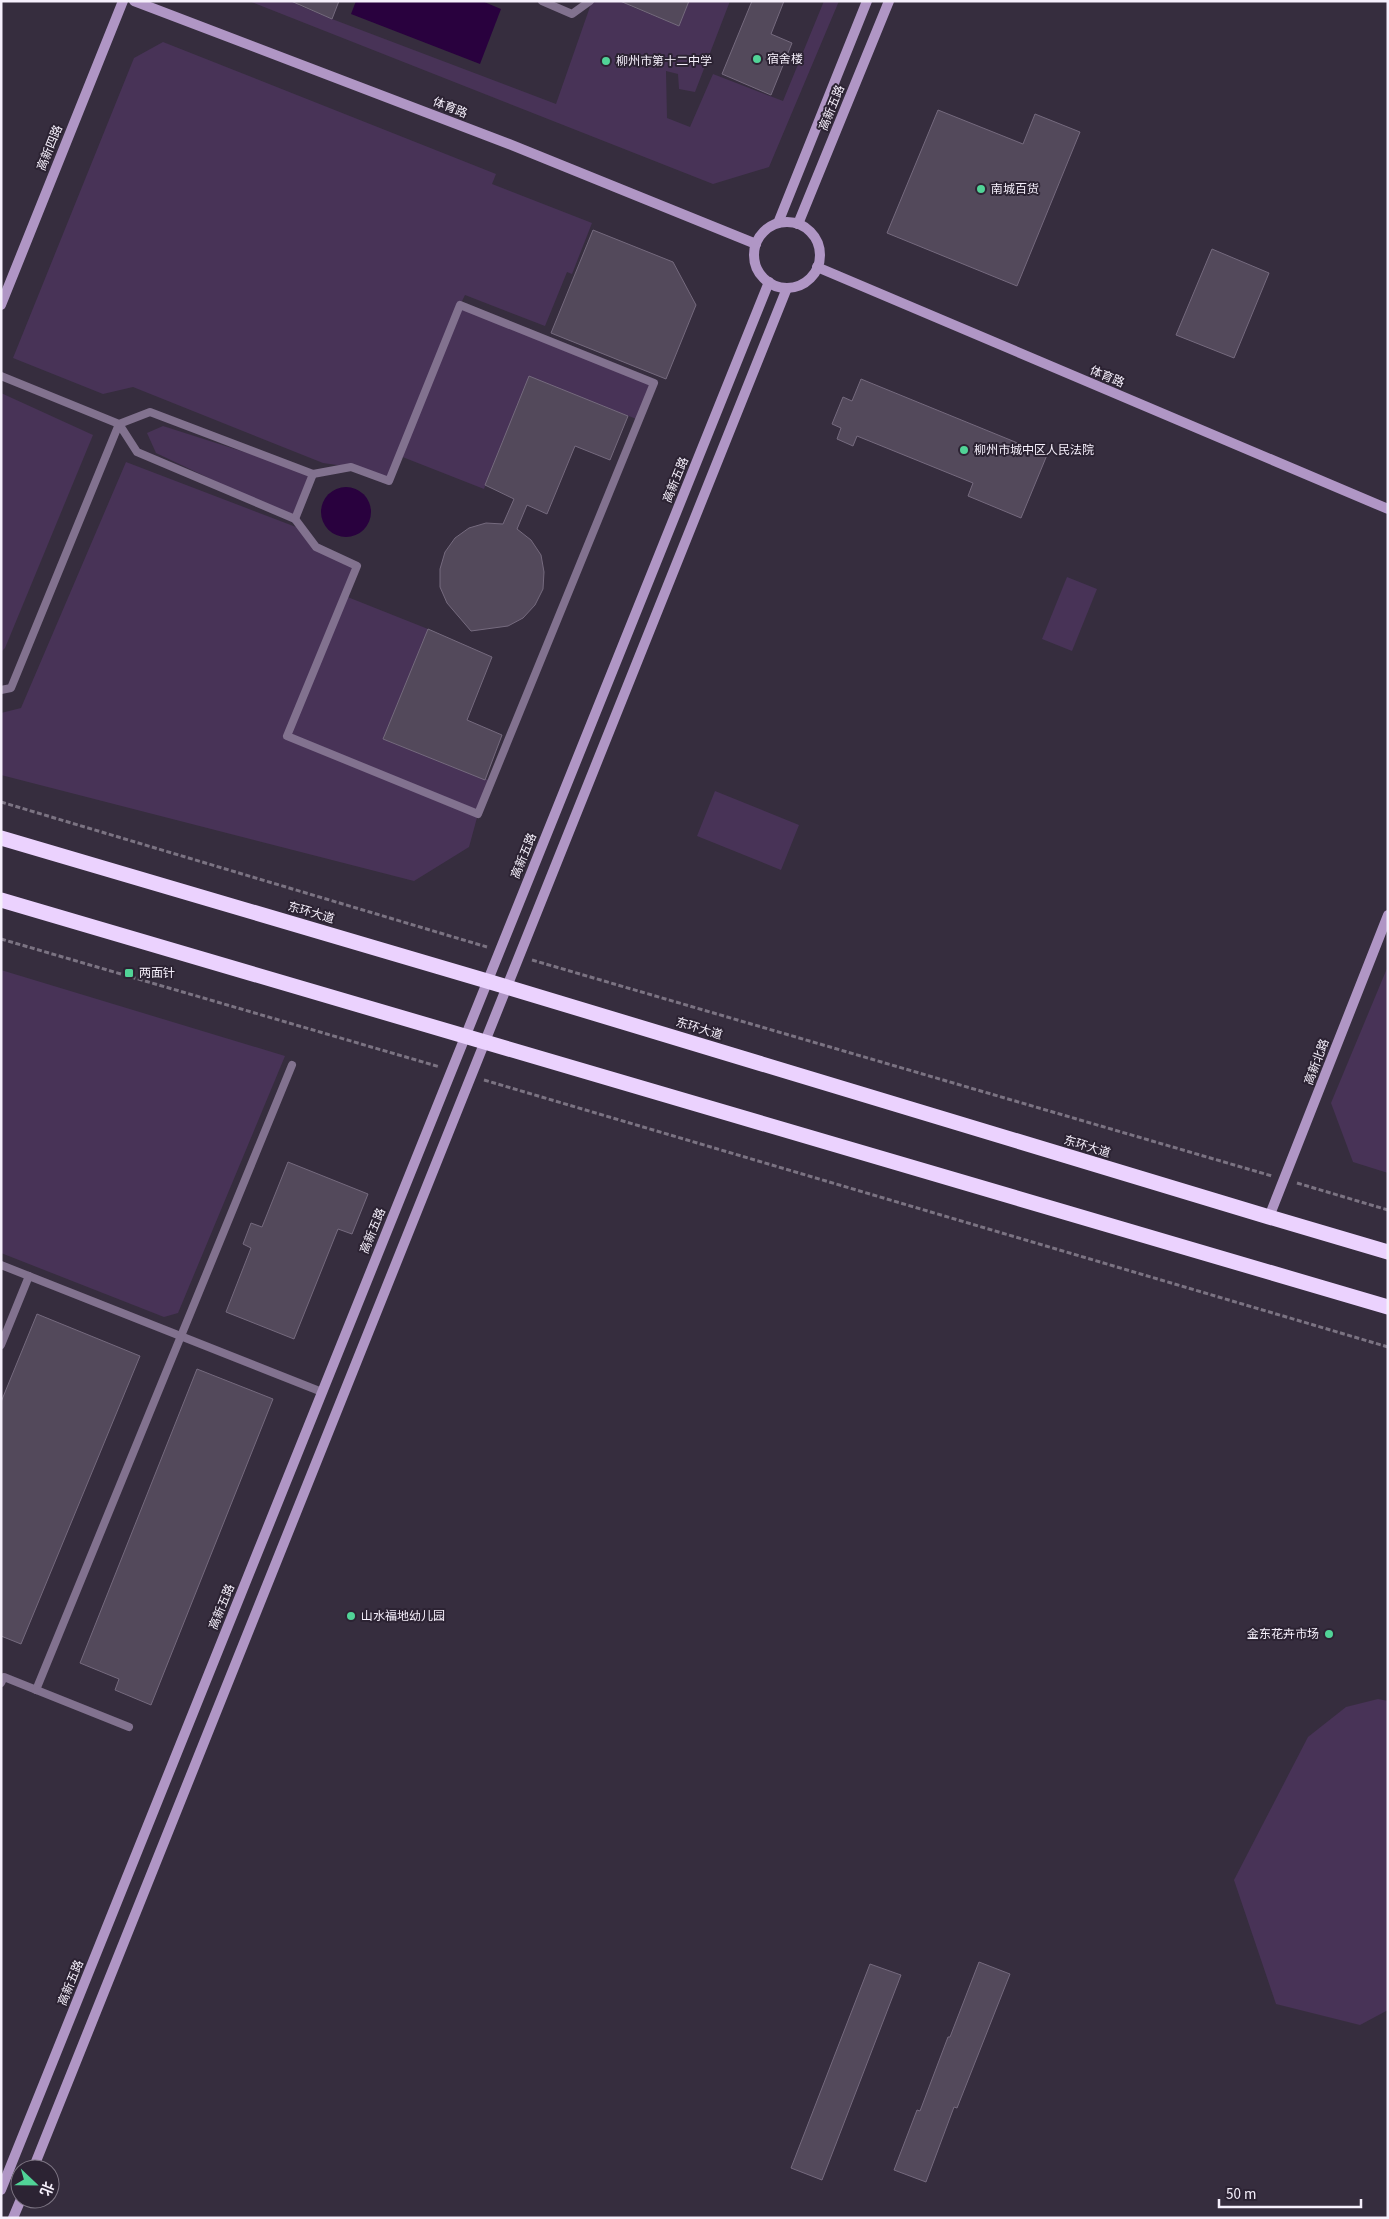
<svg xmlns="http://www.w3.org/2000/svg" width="1389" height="2219" font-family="'Source Sans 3','Noto Sans SC',sans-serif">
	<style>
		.green { fill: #483357 }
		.water { fill: #29013e }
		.building { fill: #53495b; stroke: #756a7e }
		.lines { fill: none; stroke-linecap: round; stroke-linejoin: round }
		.path { stroke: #7b7382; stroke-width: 3; stroke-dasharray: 5 2.5; stroke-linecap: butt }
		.lane { stroke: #82728f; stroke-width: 8 }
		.secondary { stroke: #b096c5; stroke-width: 10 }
		.highway { stroke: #ebd2fe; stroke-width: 15 }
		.poi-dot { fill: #51d397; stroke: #2c2333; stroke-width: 2 }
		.labels { text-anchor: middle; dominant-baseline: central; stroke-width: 4; stroke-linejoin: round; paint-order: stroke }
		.poi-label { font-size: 12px; fill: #f6f0fc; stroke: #2c2333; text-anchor: start }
		.street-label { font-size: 12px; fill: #f6f0fc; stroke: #2c2333 }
	</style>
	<rect width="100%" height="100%" fill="#362d3e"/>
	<g class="green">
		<path d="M249,1H299L298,5L332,19L556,104L592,1H632L630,6L679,26L689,1H730L695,92L679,89L678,74L666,71L667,118L690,127L713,74L783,101L824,1H839L769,167L713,184Z"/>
		<path d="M163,42L496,174L492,184L592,223L572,274L567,272L545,326L465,295L460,305L654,383L639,420L529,377L484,489L400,456L389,481L351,467L323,463L133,387L103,394L13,358L134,58Z"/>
		<path d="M1,393L93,435L5,648L1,652Z"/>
		<path d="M163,426L313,474L295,519L156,453L147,433Z"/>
		<path d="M126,462L296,527L316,547L357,566L345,596L428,629L383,739L491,781L478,814L469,847L414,881L1,775V713L21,708Z"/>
		<path d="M1067,577L1097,589L1072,651L1042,639Z"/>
		<path d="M715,791L799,825L781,870L697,836Z"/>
		<path d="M1388,966V1173L1353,1162L1331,1103Z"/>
		<path d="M1,970L285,1056L178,1313L164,1317L1,1253Z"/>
		<path d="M1378,1699L1388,1701V2010L1360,2025L1276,2004L1234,1880L1308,1737L1346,1707Z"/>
	</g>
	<g class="water">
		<path d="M356,1H482L501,9L480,64L351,14Z"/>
		<circle cx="346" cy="512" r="25"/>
	</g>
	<g class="building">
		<path d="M291,1H339L332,19Z"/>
		<path d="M620,1H689L679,26Z"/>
		<path d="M752,1H784L771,34L792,43L771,95L722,74Z"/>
		<path d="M938,110L1023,144L1035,114L1080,132L1017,286L887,233Z"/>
		<path d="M593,230L673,262L696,305L666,379L551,333Z"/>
		<path d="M1212,249L1269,273L1234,358L1176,335Z"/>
		<path d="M529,376L628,416L610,460L575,446L547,514L527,505L517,529L531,540L541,555L544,572L543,589L535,605L523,618L508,626L471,631L447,603L440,587V569L445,552L455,538L469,528L486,523L503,524L514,499L485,485Z"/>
		<path d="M861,379L1047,455L1021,518L968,496L973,483L857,436L853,446L837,439L841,428L832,424L843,397L852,401Z"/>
		<path d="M428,629L492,657L467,720L502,735L485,780L383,739Z"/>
		<path d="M288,1162L368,1194L352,1234L338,1229L294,1339L226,1312L251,1248L243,1244L251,1223L262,1227Z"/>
		<path d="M37,1314L140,1356L21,1644L1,1636V1402Z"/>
		<path d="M197,1369L273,1399L151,1705L115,1690L119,1679L80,1663Z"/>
		<path d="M979,1962L1010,1974L957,2108L954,2107L926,2182L894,2170L917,2110L920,2111L948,2037H950Z"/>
		<path d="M870,1964L901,1975L822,2180L791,2168Z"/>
	</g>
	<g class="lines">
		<g class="path">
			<path d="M1,802L487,947"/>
			<path d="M1,939L440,1067"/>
			<path d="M532,960L1272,1176"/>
			<path d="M484,1080L1388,1347"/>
			<path d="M1297,1183L1388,1210"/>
		</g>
		<g class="lane">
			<path d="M542,1L572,14L590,1"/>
			<path d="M1,376L119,424L137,452L295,519L313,474L150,412L119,424L11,688L1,690"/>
			<path d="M295,519L316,547L357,566L287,736L478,814L654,383L460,305L389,481L351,467L313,474"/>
			<path d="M1,1265L322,1392"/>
			<path d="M1,1345L29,1276"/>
			<path d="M1,1683L4,1677L129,1727"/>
			<path d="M36,1690L292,1065"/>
		</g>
		<g class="secondary">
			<path d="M134,1L509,144L756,244"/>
			<circle cx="787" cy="255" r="33"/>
			<path d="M778,223L867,1"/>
			<path d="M798,224L889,1"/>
			<path d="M817,267L1388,509"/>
			<path d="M1,305L123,1"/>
			<path d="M1269,1217L1388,915"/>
			<path d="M33,2169L787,288"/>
			<path d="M1,2190L769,282"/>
			<path d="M13,2218L21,2199"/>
		</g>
		<g class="highway">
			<path d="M1,838L487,981L1269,1217L1388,1252"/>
			<path d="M1,900L1388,1307"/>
		</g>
	</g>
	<g class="poi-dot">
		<circle cx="757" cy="59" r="5"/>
		<circle cx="606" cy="61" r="5"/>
		<circle cx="981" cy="189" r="5"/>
		<circle cx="964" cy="450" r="5"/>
		<rect x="124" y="968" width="10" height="10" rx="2.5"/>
		<circle cx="351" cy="1616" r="5"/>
		<circle cx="1329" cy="1634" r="5"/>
	</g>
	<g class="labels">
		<g class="poi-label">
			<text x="767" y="59">宿舍楼</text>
			<text x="616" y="61">柳州市第十二中学</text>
			<text x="991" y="189">南城百货</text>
			<text x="974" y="450">柳州市城中区人民法院</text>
			<text x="139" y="973">两面针</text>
			<text x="361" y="1616">山水福地幼儿园</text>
			<text x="1319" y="1634" text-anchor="end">金东花卉市场</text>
		</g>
		<g class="street-label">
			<text transform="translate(450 108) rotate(21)">体育路</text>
			<text transform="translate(832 108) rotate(-68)">高新五路</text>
			<text transform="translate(50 148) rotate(-68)">高新四路</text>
			<text transform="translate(1107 377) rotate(23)">体育路</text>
			<text transform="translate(676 480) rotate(-68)">高新五路</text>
			<text transform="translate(524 856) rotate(-68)">高新五路</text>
			<text transform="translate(311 913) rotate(16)">东环大道</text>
			<text transform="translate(699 1029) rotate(17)">东环大道</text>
			<text transform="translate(1317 1062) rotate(-69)">高新北路</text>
			<text transform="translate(1087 1147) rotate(17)">东环大道</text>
			<text transform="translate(373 1231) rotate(-68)">高新五路</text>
			<text transform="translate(222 1607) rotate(-68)">高新五路</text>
			<text transform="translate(71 1983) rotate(-68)">高新五路</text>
		</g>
	</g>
	<rect width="1389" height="2219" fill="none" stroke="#f6f0fc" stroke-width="5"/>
	<g transform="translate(35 2184) rotate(112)"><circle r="24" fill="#2c2333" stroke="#7d7583"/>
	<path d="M0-4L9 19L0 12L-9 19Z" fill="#51d397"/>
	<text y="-8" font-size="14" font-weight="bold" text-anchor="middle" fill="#f6f0fc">北</text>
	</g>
	<path d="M1219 2199v8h142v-8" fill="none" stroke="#f6f0fc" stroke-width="2.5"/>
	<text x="1226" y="2199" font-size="15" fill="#f6f0fc" stroke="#2c2333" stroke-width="4" paint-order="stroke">50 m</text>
</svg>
